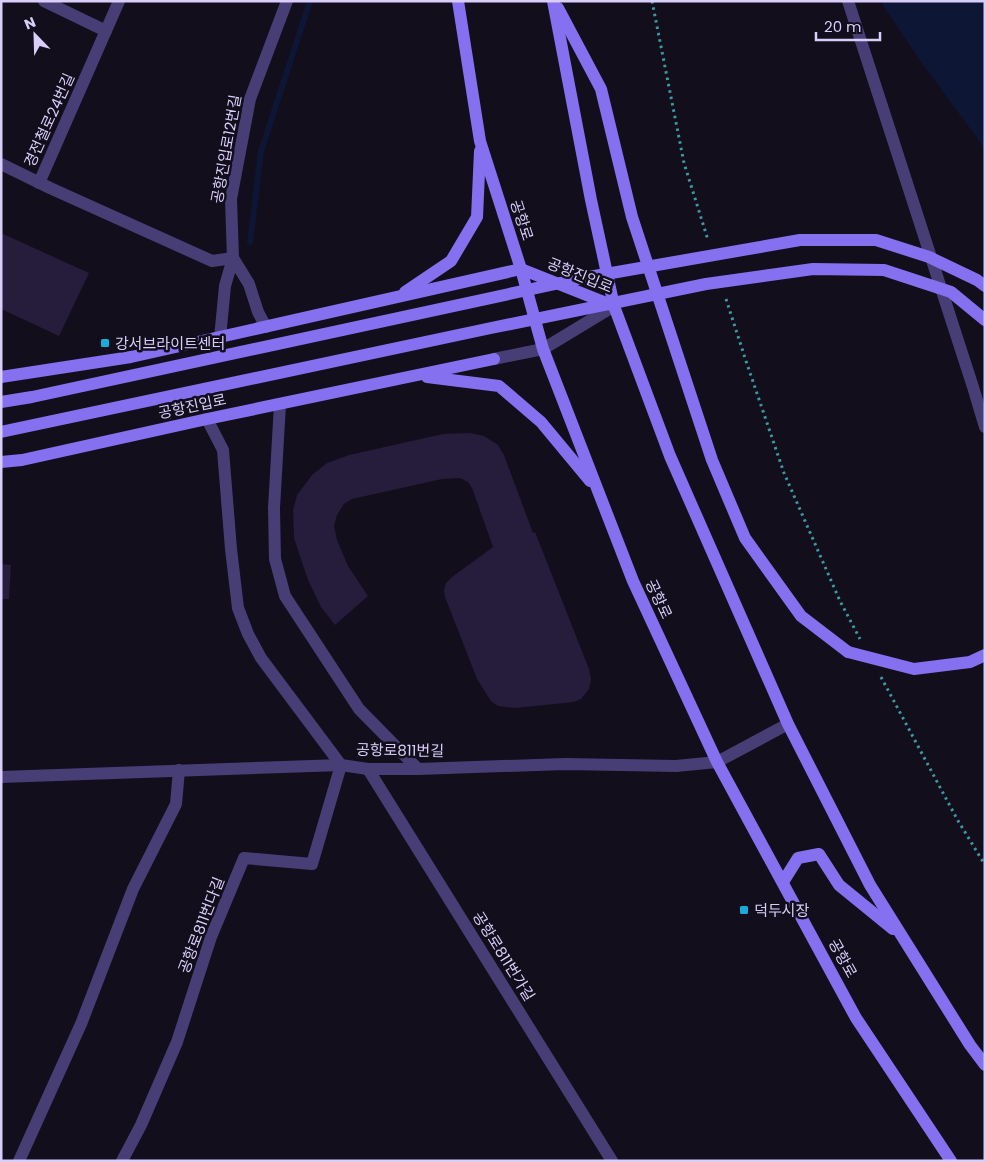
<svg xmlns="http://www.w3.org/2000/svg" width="986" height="1162" font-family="Poppins,'Noto Sans KR',sans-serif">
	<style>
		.water { fill: #0e1635 }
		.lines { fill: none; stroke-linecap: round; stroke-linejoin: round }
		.stream { stroke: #0e1635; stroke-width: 6 }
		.building { fill: #261c3b }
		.path { stroke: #3a99a1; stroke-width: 3; stroke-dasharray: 2.5 4; stroke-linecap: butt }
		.lane { stroke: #483e76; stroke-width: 12 }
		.street { stroke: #483e76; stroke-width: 12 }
		.secondary { stroke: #8570ef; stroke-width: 12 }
		.secondary-bridge { stroke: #8570ef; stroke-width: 12 }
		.poi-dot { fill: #19acdb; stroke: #120e1c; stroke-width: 2 }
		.labels { text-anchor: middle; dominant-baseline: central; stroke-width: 5; stroke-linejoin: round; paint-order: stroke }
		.street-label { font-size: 15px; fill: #d9cef9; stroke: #120e1c }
		.poi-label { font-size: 15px; fill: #d9cef9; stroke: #120e1c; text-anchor: start }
	</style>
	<rect width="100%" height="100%" fill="#120e1c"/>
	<path class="water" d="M882,1H985V150L975,135L921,62L884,7Z"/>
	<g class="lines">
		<path class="stream" d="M250,242L261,151L310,1"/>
	</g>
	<g class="building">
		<path d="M1,233L89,273L59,336L1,309Z"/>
		<path d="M470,433L484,436L498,445L504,455L533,533L535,532L589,669L591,679L589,689L581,699L574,702L515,708L498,706L491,701L477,679L445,597L444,590L446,583L452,577L493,547L472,488L468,482L460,478L442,479L352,499L344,504L337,515L334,526L337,540L348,566L368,596L335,625L321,607L308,580L294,538L293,510L297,495L312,475L327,463L349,455L443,434Z"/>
		<path d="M1,564L11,565L9,599H1Z"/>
	</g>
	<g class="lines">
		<g class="path">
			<path d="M652,1L684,163L708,240"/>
			<path d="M726,299L746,361L784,473L840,601L860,639"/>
			<path d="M881,677L957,819L985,865"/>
		</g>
		<path class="lane" d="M848,1L973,387L985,427"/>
		<g class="street">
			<path d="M44,1L106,31"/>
			<path d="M1,164L50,188L212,261L233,258L249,284L258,312L266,327"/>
			<path d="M39,183L119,1"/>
			<path d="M220,338L225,286L233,258L231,199L250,99L287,1"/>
			<path d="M494,359L543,349L614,306"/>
			<path d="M280,404L274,508L275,559L285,596L359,709L418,769"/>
			<path d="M368,769L612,1161"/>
			<path d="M1,777L341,765L368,769H418L565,764L676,766L717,762L788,724"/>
			<path d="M19,1161L81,1024L133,889L176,804L179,770"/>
			<path d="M122,1161L141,1125L177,1042L211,937L244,858L312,864L341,765L261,658L248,634L238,608L231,549L223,450L207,419"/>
		</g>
		<g class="secondary">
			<path d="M458,1L480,141L521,269L543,349L633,581L717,762L856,1018L951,1161"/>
			<path d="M553,1L591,200L614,306L670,456L788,724L870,885L970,1045L985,1065"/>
			<path d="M558,8L601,89L632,217L712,460L745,538L801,616L848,652"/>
			<path d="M405,292L451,261L477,217L480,151"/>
			<path d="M1,377L131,357L521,269L614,306"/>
			<path d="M427,377L499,386L541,422L590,481"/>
			<path d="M1,462L22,460L207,419L494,359"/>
			<path d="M783,882L798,858L819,854L839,885L893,929"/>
		</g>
		<g class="secondary-bridge">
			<path d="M1,402L32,397L583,278L800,240H876L929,257L977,280L985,286"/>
			<path d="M1,432L491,328L706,284L813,269L884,270L951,292L985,320"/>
			<path d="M848,652L914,669L970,662L985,655"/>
		</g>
	</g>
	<g class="poi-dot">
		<rect x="100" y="338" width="10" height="10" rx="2.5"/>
		<rect x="739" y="905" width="10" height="10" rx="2.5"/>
	</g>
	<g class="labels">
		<g class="street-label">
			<text transform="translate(49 120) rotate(-66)">경전철로24번길</text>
			<text transform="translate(226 149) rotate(-80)">공항진입로12번길</text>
			<text transform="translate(522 220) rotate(72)">공항로</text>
			<text transform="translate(580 275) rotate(22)">공항진입로</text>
			<text transform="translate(192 406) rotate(-12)">공항진입로</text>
			<text transform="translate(659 599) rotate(65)">공항로</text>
			<text transform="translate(400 750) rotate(1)">공항로811번길</text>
			<text transform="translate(201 925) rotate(-69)">공항로811번다길</text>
			<text transform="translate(504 956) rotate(58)">공항로811번가길</text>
			<text transform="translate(843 958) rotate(61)">공항로</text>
		</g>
		<g class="poi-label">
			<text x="115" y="343">강서브라이트센터</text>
			<text x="754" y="910">덕두시장</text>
		</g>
	</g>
	<rect width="986" height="1162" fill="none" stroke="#d9cef9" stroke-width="5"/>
	<g transform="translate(35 35) rotate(337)" stroke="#120e1c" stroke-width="4" paint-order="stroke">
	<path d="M0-4L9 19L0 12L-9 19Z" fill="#d9cef9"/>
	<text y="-8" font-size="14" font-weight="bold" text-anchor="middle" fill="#d9cef9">N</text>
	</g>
	<path d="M816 32v8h64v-8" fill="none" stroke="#d9cef9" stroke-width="2.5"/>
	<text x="824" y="32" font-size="15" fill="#d9cef9" stroke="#120e1c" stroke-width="4" paint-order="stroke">20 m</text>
</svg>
